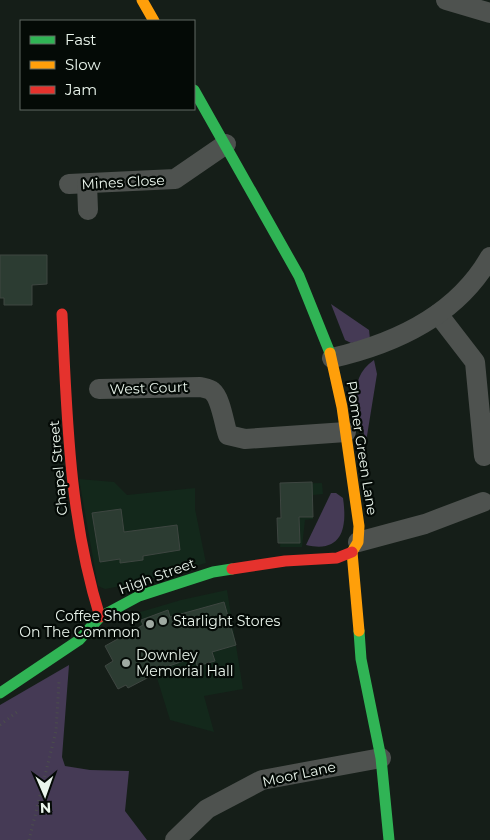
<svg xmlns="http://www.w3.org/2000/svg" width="490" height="840" font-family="Montserrat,sans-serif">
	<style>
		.built { fill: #13281b }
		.green { fill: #453a55 }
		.building { fill: #2c3c32; stroke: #3e4641 }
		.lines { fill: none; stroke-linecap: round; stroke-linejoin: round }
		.path { stroke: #4b4e4c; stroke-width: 3; stroke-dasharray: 1 4; stroke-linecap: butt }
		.street { stroke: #4e524f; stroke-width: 20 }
		.fast { stroke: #30b455; stroke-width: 11 }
		.slow { stroke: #ff9f0a; stroke-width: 11 }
		.jam { stroke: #e5322d; stroke-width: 11 }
		.poi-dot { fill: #9faaa2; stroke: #040a06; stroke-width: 2 }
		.labels { text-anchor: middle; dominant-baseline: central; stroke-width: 4.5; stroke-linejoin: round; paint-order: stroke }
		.street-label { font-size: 14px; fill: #eaf5ec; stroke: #040a06 }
		.poi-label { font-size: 14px; fill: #eaf5ec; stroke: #040a06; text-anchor: start }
	</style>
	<rect width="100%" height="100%" fill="#151e18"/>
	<g class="built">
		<path d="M79,479L114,482L127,495L195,488V509L206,563L140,582L105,589L98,586Z"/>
		<path d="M322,483L323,494L313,495V519L305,520L302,547H280L285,484Z"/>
		<path d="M227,590L243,689L204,696L214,732L170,720L137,613L181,600Z"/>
	</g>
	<g class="green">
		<path d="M331,304L369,330L370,339L351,343L345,340Z"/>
		<path d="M374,360L377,374L366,442C360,412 344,381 374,360Z"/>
		<path d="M331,493H336L343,498C347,525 344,554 306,545Z"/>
		<path d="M69,665L62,757L65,766L90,770L129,771L125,811L147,840H0V705Z"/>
	</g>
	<g class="building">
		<path d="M0,255H47V284L32,285V305H4V298H0Z"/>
		<path d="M312,482L313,517H299L300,543H278L277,518H281L280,483Z"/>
		<path d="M121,509L124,532L177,525L180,550L143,556V560L120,563V559L100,562L92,513Z"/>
		<path d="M224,602L236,645L212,652L215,661L197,666L195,657L149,673L151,676L128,688L126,685L118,689L105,666L113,661L105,646L143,625L141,620L168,610L170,617Z"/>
	</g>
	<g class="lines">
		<g class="path">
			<path d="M0,725L17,712"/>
			<path d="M29,840L56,731L59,682"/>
		</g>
		<g class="street">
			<path d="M446,0L490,13"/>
			<path d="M69,184L175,179L226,144"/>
			<path d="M87,184L88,210"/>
			<path d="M438,314L475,362L484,456"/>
			<path d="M332,358C394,344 457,315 490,257"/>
			<path d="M99,389L200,387C204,388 210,389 212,391C221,398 224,424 228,435L245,439L346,432"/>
			<path d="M358,542L425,524L483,502"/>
			<path d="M175,840L207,809L262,780L381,758"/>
		</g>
		<g class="fast">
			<path d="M194,90L299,276L330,353"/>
			<path d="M359,631L361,659L381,758L389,840"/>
			<path d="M0,693L79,640L100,617L139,596L213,572L232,569"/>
		</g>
		<g class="slow">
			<path d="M142,0L154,21"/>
			<path d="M330,353L342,407L359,526L358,542L352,552L359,631"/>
		</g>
		<g class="jam">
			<path d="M62,314C67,417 69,518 100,617"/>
			<path d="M232,569L285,561L337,558L352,552"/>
		</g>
	</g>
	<g class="poi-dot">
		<circle cx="163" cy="621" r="5"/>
		<circle cx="150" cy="624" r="5"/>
		<circle cx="126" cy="663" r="5"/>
	</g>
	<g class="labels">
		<g class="street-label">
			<text transform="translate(123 182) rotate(-3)">Mines Close</text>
			<text transform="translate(149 388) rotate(-2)">West Court</text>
			<text transform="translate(362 448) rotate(81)">Plomer Green Lane</text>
			<text transform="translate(58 468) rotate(-95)">Chapel Street</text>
			<text transform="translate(157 576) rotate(-20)">High Street</text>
			<text transform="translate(299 774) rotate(-12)">Moor Lane</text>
		</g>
		<g class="poi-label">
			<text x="140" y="616" text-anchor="end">Coffee Shop<tspan x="140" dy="16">On The Common</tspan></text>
			<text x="173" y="621">Starlight Stores</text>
			<text x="136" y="655">Downley<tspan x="136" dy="16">Memorial Hall</tspan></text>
		</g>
	</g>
	<rect x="20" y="20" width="175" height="90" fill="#040a06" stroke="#606862"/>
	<rect x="30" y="36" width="25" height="8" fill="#30b455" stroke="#606862"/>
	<text x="65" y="45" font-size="15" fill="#eaf5ec">Fast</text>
	<rect x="30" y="61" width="25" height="8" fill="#ff9f0a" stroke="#606862"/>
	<text x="65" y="70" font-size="15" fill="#eaf5ec">Slow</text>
	<rect x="30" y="86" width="25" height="8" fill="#e5322d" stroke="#606862"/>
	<text x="65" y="95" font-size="15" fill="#eaf5ec">Jam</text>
	<g transform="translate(45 795) rotate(178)" stroke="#040a06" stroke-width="4" paint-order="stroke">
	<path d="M0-4L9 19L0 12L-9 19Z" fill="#eaf5ec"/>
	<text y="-8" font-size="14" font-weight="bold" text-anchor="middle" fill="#eaf5ec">N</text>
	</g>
</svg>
